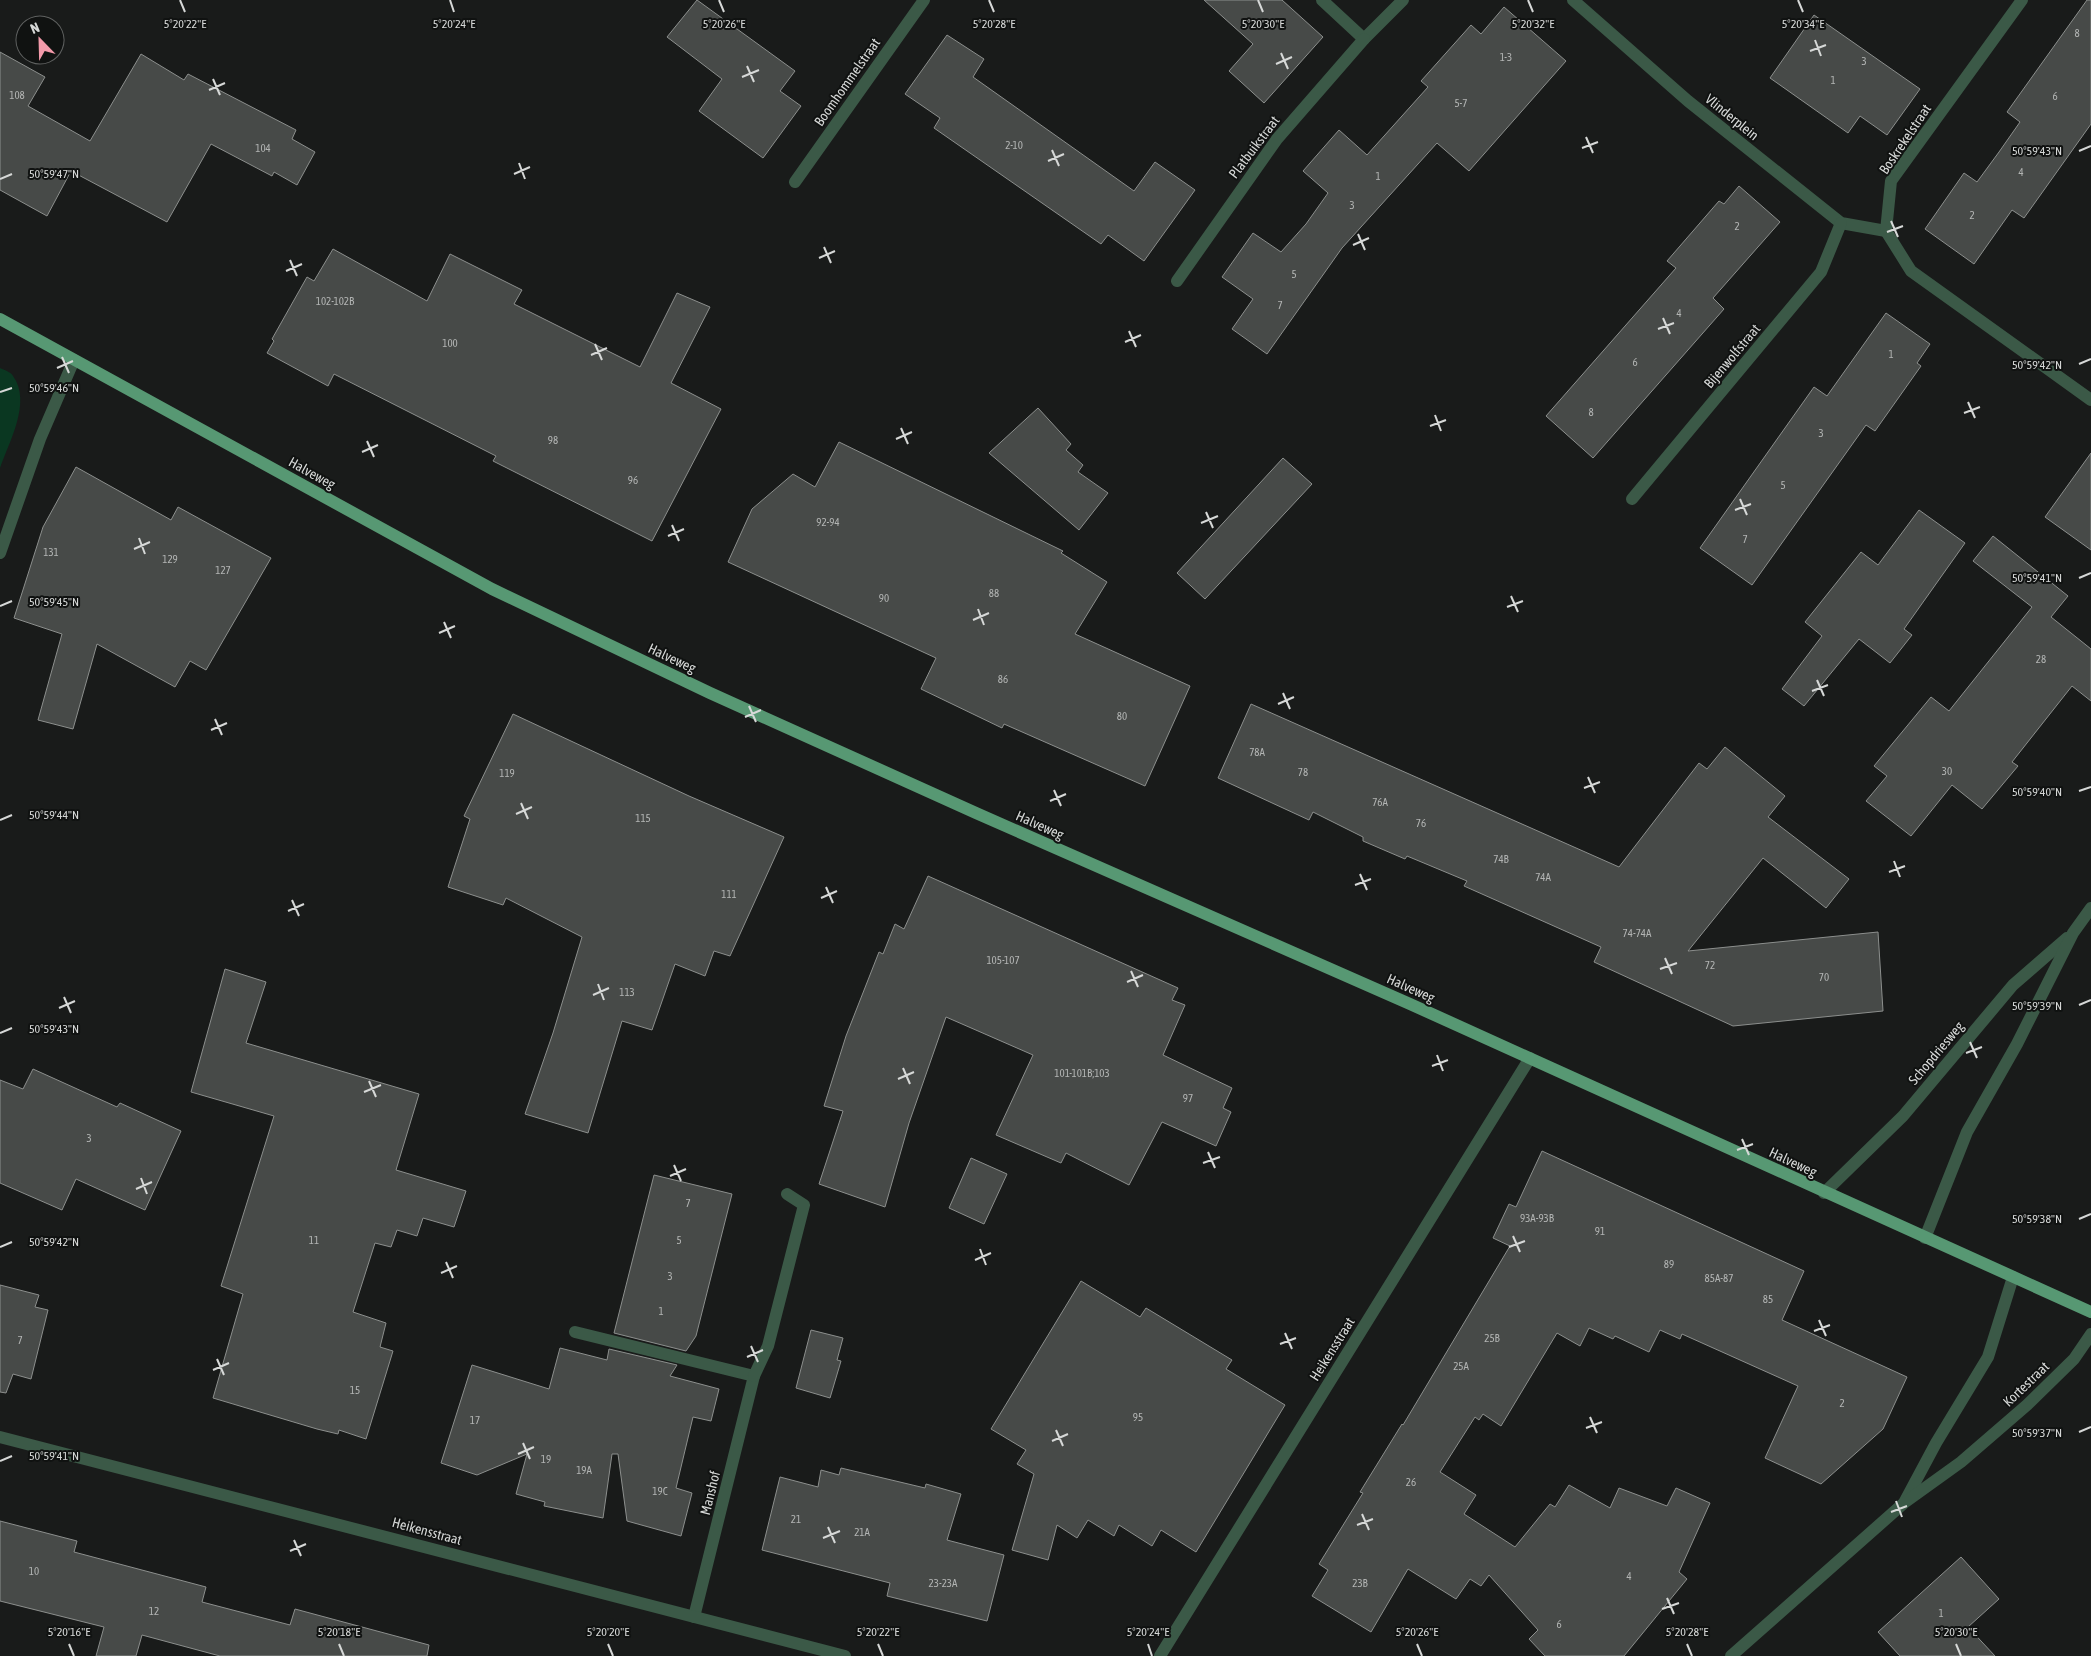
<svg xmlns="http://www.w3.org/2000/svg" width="2091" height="1656" font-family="'Asap Condensed',sans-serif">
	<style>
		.green { fill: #0a3721 }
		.building { fill: #474a48; stroke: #8c8f8d }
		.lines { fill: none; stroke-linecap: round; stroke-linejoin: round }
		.minor { stroke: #3b5947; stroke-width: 12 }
		.primary { stroke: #579873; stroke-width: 12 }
		.ticks { fill: none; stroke: #d6d8d7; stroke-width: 2 }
		.labels { text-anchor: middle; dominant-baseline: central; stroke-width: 4; stroke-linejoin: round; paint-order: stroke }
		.number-label { font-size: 11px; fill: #b2b4b3 }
		.street-label { font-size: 14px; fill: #d6d8d7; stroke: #101211 }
		.ticks-label { font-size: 12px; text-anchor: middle; fill: #d6d8d7; stroke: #101211; stroke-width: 4; stroke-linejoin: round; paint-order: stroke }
	</style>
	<rect width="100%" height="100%" fill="#191b1a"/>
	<path class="green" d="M0,368C4,370 11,372 13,376C32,402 9,442 0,468Z"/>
	<g class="building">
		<path d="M697,0L795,71L780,91L801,106L763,158L699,111L722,79L667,37Z"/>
		<path d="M1204,0H1282L1323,37L1264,103L1229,71L1253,44Z"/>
		<path d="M2087,0H2091V124L2024,218L2012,210L1974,264L1925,229L1964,173L1977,182L1999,152L2020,122L2007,112Z"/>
		<path d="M1504,7L1566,61L1469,171L1437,143L1342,248L1267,354L1232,329L1253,299L1222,277L1253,233L1281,252L1306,224L1328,193L1303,171L1339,130L1367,155L1428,87L1421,81L1471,25L1481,34Z"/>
		<path d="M1814,15L1920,89L1887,135L1860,116L1848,133L1770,78Z"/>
		<path d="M947,35L984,59L973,77L1134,191L1155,162L1195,190L1144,261L1108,235L1101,244L934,128L940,118L905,94Z"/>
		<path d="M0,52L45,77L28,106L90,141L141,54L184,80L188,74L296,130L292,139L315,152L297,185L274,172L272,176L211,144L167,222L71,171L47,216L0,190Z"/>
		<path d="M1739,186L1780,222L1713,298L1724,309L1593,458L1546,416L1676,268L1667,261L1719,201L1724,204Z"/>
		<path d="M333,249L427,301L450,254L522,290L514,304L640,367L677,293L710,307L671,383L721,409L652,541L493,461L496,456L334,374L328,386L267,353L274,341L272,339L307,277L314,281Z"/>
		<path d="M1886,313L1930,344L1917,363L1921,366L1875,431L1866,425L1752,585L1700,548L1814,387L1827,396Z"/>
		<path d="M1038,408L1071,444L1066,450L1083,465L1078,472L1108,493L1079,530L989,453Z"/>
		<path d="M839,442L1063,551L1061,553L1107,582L1075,634L1190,686L1145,786L1004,724L1002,728L921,689L936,658L728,562L752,509L793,474L815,487Z"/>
		<path d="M2091,453V550L2045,517Z"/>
		<path d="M1283,458L1312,484L1205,599L1177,573Z"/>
		<path d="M76,467L171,520L178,507L271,558L206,670L190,661L175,687L97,644L73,729L38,720L62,634L14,618L43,527Z"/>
		<path d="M1919,510L1965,543L1904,629L1912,635L1890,663L1859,639L1804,706L1782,689L1822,636L1805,622L1861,552L1878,565Z"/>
		<path d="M1993,536L2068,596L2051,617L2091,649V701L2072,686L2012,762L2018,766L1982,809L1952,785L1911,836L1866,801L1887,776L1874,766L1931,697L1949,711L2032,607L1973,561Z"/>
		<path d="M1251,704L1619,867L1699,763L1707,769L1725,747L1785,796L1768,817L1849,879L1826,908L1763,858L1688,951L1878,932L1883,1011L1733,1026L1594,962L1601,947L1464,886L1467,881L1407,856L1405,859L1363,841V837L1313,812L1309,820L1218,778Z"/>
		<path d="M513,714L689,796L784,837L730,956L714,951L705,976L675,964L652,1030L622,1021L588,1133L525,1114L553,1033L582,937L506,898L503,905L448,887L470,819L464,816Z"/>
		<path d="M928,876L1178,988L1172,1000L1185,1005L1163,1055L1232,1088L1223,1108L1231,1112L1216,1146L1162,1122L1129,1185L1066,1153L1061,1163L996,1135L1033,1055L946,1017L909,1123L885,1207L819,1184L843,1111L824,1106L846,1036L879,952L883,954L895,924L904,929Z"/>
		<path d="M225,969L266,982L246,1043L419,1094L396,1170L466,1191L454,1227L423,1218L417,1236L397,1230L391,1247L375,1243L353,1312L386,1323L380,1347L393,1351L366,1439L339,1430L338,1434L317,1429L213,1398L243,1294L221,1286L274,1116L191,1092Z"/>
		<path d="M33,1069L117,1107L120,1103L181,1131L145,1210L76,1179L62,1210L0,1183V1080L23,1089Z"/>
		<path d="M1542,1151L1804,1271L1782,1320L1907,1377L1883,1429L1821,1484L1765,1458L1798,1386L1682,1334L1680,1339L1660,1330L1649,1352L1615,1336L1613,1339L1589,1328L1580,1346L1557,1333L1501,1426L1483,1414L1479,1420L1475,1417L1440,1472L1476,1495L1464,1514L1515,1547L1550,1504L1555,1507L1569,1485L1610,1508L1619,1488L1667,1506L1676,1488L1710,1503L1679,1572L1687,1579L1624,1656H1545L1529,1639L1538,1630L1489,1575L1481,1586L1470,1579L1456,1599L1408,1569L1371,1632L1312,1596L1328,1570L1319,1564L1363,1493L1360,1492L1402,1424L1403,1425L1510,1246L1493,1238L1509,1204L1516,1207Z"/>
		<path d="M971,1158L1007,1174L984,1224L949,1208Z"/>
		<path d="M654,1175L732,1194L696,1336L686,1351L614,1333Z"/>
		<path d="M1081,1281L1140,1317L1146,1308L1232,1360L1226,1369L1285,1405L1196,1552L1161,1530L1152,1546L1119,1525L1114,1536L1088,1520L1077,1538L1057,1525L1048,1560L1012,1550L1034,1474L1017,1464L1026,1450L991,1429Z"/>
		<path d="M0,1285L39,1295L35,1307L48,1310L31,1379L13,1374L6,1393L0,1392Z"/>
		<path d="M811,1330L843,1338L837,1360L841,1361L830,1398L796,1388Z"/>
		<path d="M560,1348L607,1360L609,1349L677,1365L670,1376L719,1389L711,1421L693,1417L676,1488L692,1493L681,1536L627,1521L618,1454H612L603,1518L544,1506L545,1502L516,1494L527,1454L477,1475L441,1463L472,1365L549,1389Z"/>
		<path d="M841,1468L925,1488L926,1484L961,1494L947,1540L1004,1555L987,1621L887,1596L890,1583L762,1550L780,1477L818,1487L821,1470L839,1475Z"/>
		<path d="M0,1521L77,1541L74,1552L206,1587L202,1602L290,1625L295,1609L429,1645L427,1656H220L142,1635L136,1656H96L104,1627L0,1601Z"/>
		<path d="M1961,1557L1999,1599L1968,1627L1995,1656H1900L1878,1632Z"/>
	</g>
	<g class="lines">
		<g class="minor">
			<path d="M1322,0L1364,39L1403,0"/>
			<path d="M1573,0L1688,101L1841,223L1886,231"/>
			<path d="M2022,0L1891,181L1886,231L1911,271L2091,400"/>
			<path d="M795,182L924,0"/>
			<path d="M1177,281L1277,139L1364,39"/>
			<path d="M1632,499L1821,272L1841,223"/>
			<path d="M0,553L40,439L74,360"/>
			<path d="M1824,1193L1903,1116L2013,985L2067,938"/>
			<path d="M1925,1238L1967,1132L2017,1044L2073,933L2091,908"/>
			<path d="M575,1332L754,1376L694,1617"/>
			<path d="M754,1376L768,1346L804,1205L787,1194"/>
			<path d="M0,1437L845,1656"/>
			<path d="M1905,1501L1936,1443L1988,1357L2013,1277"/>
			<path d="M1160,1656L1530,1058"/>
			<path d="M1731,1656L1904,1503L1961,1462L2027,1405L2074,1359L2091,1334"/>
		</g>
		<path class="primary" d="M0,319L492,589L710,693L976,813L1410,1004L2091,1312"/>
	</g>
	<path class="ticks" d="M180,0L185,12M450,0L454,12M719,0L724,12M989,0L994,12M1258,0L1263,12M1528,0L1533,12M1798,0L1803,12M1815,40L1821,56M1810,51L1826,45M1281,53L1288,69M1276,64L1292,57M747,66L754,82M742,77L759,70M213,79L220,95M209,90L225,83M1586,137L1593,153M1582,148L1598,142M1052,150L1059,166M2079,151L2091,146M1048,161L1064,154M519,163L525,179M514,174L530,167M0,179L12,174M1891,221L1898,237M1887,232L1903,226M1358,234L1365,250M1353,245L1369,238M824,247L831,263M819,258L835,251M290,260L297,276M286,271L302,264M1663,318L1670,334M1658,329L1674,323M1129,331L1136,347M1125,342L1141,335M595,344L602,360M591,355L607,348M62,357L69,373M2079,364L2091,359M57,368L73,361M0,392L12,388M1968,402L1975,418M1964,413L1980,407M1435,415L1441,431M1430,426L1446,420M901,428L908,444M896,439L912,432M367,441L374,457M362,452L378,445M1740,499L1747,515M1735,510L1751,504M1206,512L1213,528M1201,523L1218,516M672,525L679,541M668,536L684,529M139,538L145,554M134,549L150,542M2079,578L2091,573M1511,596L1518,612M0,606L12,601M1507,607L1523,601M978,609L984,625M973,620L989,613M444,622L451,638M439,633L455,626M1817,680L1824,696M1812,691L1828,685M1283,693L1290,709M1278,704L1294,697M749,706L756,722M745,717L761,710M215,719L222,735M211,730L227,723M1588,777L1595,793M1584,788L1600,782M1054,790L1061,806M2079,791L2091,787M1050,801L1066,794M521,803L528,819M516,814L532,807M0,820L12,815M1894,861L1900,877M1889,872L1905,866M1360,874L1367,890M1355,885L1371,879M826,887L833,903M821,898L837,891M292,900L299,916M288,911L304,904M1665,958L1672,974M1660,969L1677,963M1131,971L1138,987M1127,982L1143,975M598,984L604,1000M593,995L609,988M64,997L71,1013M2079,1005L2091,1000M59,1008L75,1001M0,1033L12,1028M1970,1042L1977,1058M1966,1053L1982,1047M1437,1055L1443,1071M1432,1066L1448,1060M903,1068L910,1084M898,1079L914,1072M369,1081L376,1097M364,1092L381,1085M1742,1139L1749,1155M1737,1150L1753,1144M1208,1152L1215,1168M1203,1163L1220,1157M674,1165L681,1181M670,1176L686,1169M141,1178L147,1194M136,1189L152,1182M2079,1219L2091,1214M1513,1236L1520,1252M0,1247L12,1242M1509,1247L1525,1241M980,1249L986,1265M975,1260L991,1253M446,1262L453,1278M441,1273L457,1266M1819,1320L1826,1336M1814,1331L1830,1325M1285,1333L1292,1349M1280,1344L1296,1338M751,1346L758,1362M747,1357L763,1350M217,1359L224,1375M213,1370L229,1363M1590,1417L1597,1433M1586,1428L1602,1422M1056,1430L1063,1446M2079,1432L2091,1427M1052,1441L1068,1434M523,1443L530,1459M518,1454L534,1447M0,1461L12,1456M1896,1501L1902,1517M1891,1512L1907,1506M1362,1514L1369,1530M1357,1525L1373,1519M828,1527L835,1543M823,1538L840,1531M294,1540L301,1556M290,1551L306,1544M1667,1598L1674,1614M1662,1609L1679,1603M69,1644L74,1656M339,1644L344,1656M608,1644L613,1656M878,1644L883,1656M1148,1644L1152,1656M1417,1644L1422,1656M1687,1644L1692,1656M1956,1644L1961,1656"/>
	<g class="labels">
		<g class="number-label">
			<text x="2077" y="33">8</text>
			<text x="1506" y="57">1-3</text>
			<text x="1864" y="61">3</text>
			<text x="1833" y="80">1</text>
			<text x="17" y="95">108</text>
			<text x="2055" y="96">6</text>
			<text x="1461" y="103">5-7</text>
			<text x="1014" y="145">2-10</text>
			<text x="263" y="148">104</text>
			<text x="2021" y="172">4</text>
			<text x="1378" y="176">1</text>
			<text x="1352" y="205">3</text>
			<text x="1972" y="215">2</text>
			<text x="1737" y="226">2</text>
			<text x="1294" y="274">5</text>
			<text x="335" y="301">102-102B</text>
			<text x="1280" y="305">7</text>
			<text x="1679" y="313">4</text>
			<text x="450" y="343">100</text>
			<text x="1891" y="354">1</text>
			<text x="1635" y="362">6</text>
			<text x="1591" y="412">8</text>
			<text x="1821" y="433">3</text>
			<text x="553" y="440">98</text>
			<text x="633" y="480">96</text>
			<text x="1783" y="485">5</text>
			<text x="828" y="522">92-94</text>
			<text x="1745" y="539">7</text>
			<text x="51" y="552">131</text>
			<text x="170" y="559">129</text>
			<text x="223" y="570">127</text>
			<text x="994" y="593">88</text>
			<text x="884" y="598">90</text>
			<text x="2041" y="659">28</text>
			<text x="1003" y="679">86</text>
			<text x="1122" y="716">80</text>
			<text x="1257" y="752">78A</text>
			<text x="1947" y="771">30</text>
			<text x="1303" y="772">78</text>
			<text x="507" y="773">119</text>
			<text x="1380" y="802">76A</text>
			<text x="643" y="818">115</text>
			<text x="1421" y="823">76</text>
			<text x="1501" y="859">74B</text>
			<text x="1543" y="877">74A</text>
			<text x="729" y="894">111</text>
			<text x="1637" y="933">74-74A</text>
			<text x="1003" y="960">105-107</text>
			<text x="1710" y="965">72</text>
			<text x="1824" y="977">70</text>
			<text x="627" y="992">113</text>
			<text x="1082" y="1073">101-101B;103</text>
			<text x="1188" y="1098">97</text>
			<text x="89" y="1138">3</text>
			<text x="688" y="1203">7</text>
			<text x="1537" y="1218">93A-93B</text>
			<text x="1600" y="1231">91</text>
			<text x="314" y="1240">11</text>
			<text x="679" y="1240">5</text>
			<text x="1669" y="1264">89</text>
			<text x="670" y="1276">3</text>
			<text x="1719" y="1278">85A-87</text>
			<text x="1768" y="1299">85</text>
			<text x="661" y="1311">1</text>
			<text x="1492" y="1338">25B</text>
			<text x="20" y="1340">7</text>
			<text x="1461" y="1366">25A</text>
			<text x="355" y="1390">15</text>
			<text x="1842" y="1403">2</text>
			<text x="1138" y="1417">95</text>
			<text x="475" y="1420">17</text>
			<text x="546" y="1459">19</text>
			<text x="584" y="1470">19A</text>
			<text x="1411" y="1482">26</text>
			<text x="660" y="1491">19C</text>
			<text x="796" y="1519">21</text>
			<text x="862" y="1532">21A</text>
			<text x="34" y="1571">10</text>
			<text x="1629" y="1576">4</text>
			<text x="943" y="1583">23-23A</text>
			<text x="1360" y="1583">23B</text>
			<text x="154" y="1611">12</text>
			<text x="1941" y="1613">1</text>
			<text x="1559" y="1624">6</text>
		</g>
		<g class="street-label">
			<text transform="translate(847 82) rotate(-55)">Boomhommelstraat</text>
			<text transform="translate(1732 117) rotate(39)">Vlinderplein</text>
			<text transform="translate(1905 139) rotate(-56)">Boskrekelstraat</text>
			<text transform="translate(1254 147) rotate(-53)">Platbuikstraat</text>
			<text transform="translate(1732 356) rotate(-50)">Bijenwolfstraat</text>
			<text transform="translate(312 473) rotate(29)">Halveweg</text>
			<text transform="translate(672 658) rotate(25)">Halveweg</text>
			<text transform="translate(1040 825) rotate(24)">Halveweg</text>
			<text transform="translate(1411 988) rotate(24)">Halveweg</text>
			<text transform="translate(1936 1053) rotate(-50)">Schopdriesweg</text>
			<text transform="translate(1793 1162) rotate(25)">Halveweg</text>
			<text transform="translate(1332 1349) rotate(-58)">Heikensstraat</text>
			<text transform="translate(2026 1384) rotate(-44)">Kortestraat</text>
			<text transform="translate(710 1493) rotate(-76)">Manshof</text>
			<text transform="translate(427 1531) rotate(15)">Heikensstraat</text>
		</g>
	</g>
	<g class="ticks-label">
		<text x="185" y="28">5°20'22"E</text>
		<text x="454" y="28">5°20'24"E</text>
		<text x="724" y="28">5°20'26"E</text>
		<text x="994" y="28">5°20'28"E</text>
		<text x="1263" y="28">5°20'30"E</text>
		<text x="1533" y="28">5°20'32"E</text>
		<text x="1803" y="28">5°20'34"E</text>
		<text x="2037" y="155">50°59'43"N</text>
		<text x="54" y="178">50°59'47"N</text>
		<text x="2037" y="369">50°59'42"N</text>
		<text x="54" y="392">50°59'46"N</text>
		<text x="2037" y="582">50°59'41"N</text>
		<text x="54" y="606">50°59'45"N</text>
		<text x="2037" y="796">50°59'40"N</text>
		<text x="54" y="819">50°59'44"N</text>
		<text x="2037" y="1010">50°59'39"N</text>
		<text x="54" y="1033">50°59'43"N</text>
		<text x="2037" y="1223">50°59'38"N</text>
		<text x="54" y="1246">50°59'42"N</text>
		<text x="2037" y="1437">50°59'37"N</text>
		<text x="54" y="1460">50°59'41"N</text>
		<text x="69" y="1636">5°20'16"E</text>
		<text x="339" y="1636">5°20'18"E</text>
		<text x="608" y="1636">5°20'20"E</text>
		<text x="878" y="1636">5°20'22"E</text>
		<text x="1148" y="1636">5°20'24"E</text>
		<text x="1417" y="1636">5°20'26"E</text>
		<text x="1687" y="1636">5°20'28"E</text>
		<text x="1956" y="1636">5°20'30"E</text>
	</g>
	<g transform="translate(40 40) rotate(337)"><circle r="24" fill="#101211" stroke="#5f6160"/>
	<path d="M0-4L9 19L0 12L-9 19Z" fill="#f39aaa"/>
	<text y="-8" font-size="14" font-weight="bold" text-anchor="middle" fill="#d6d8d7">N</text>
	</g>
</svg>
